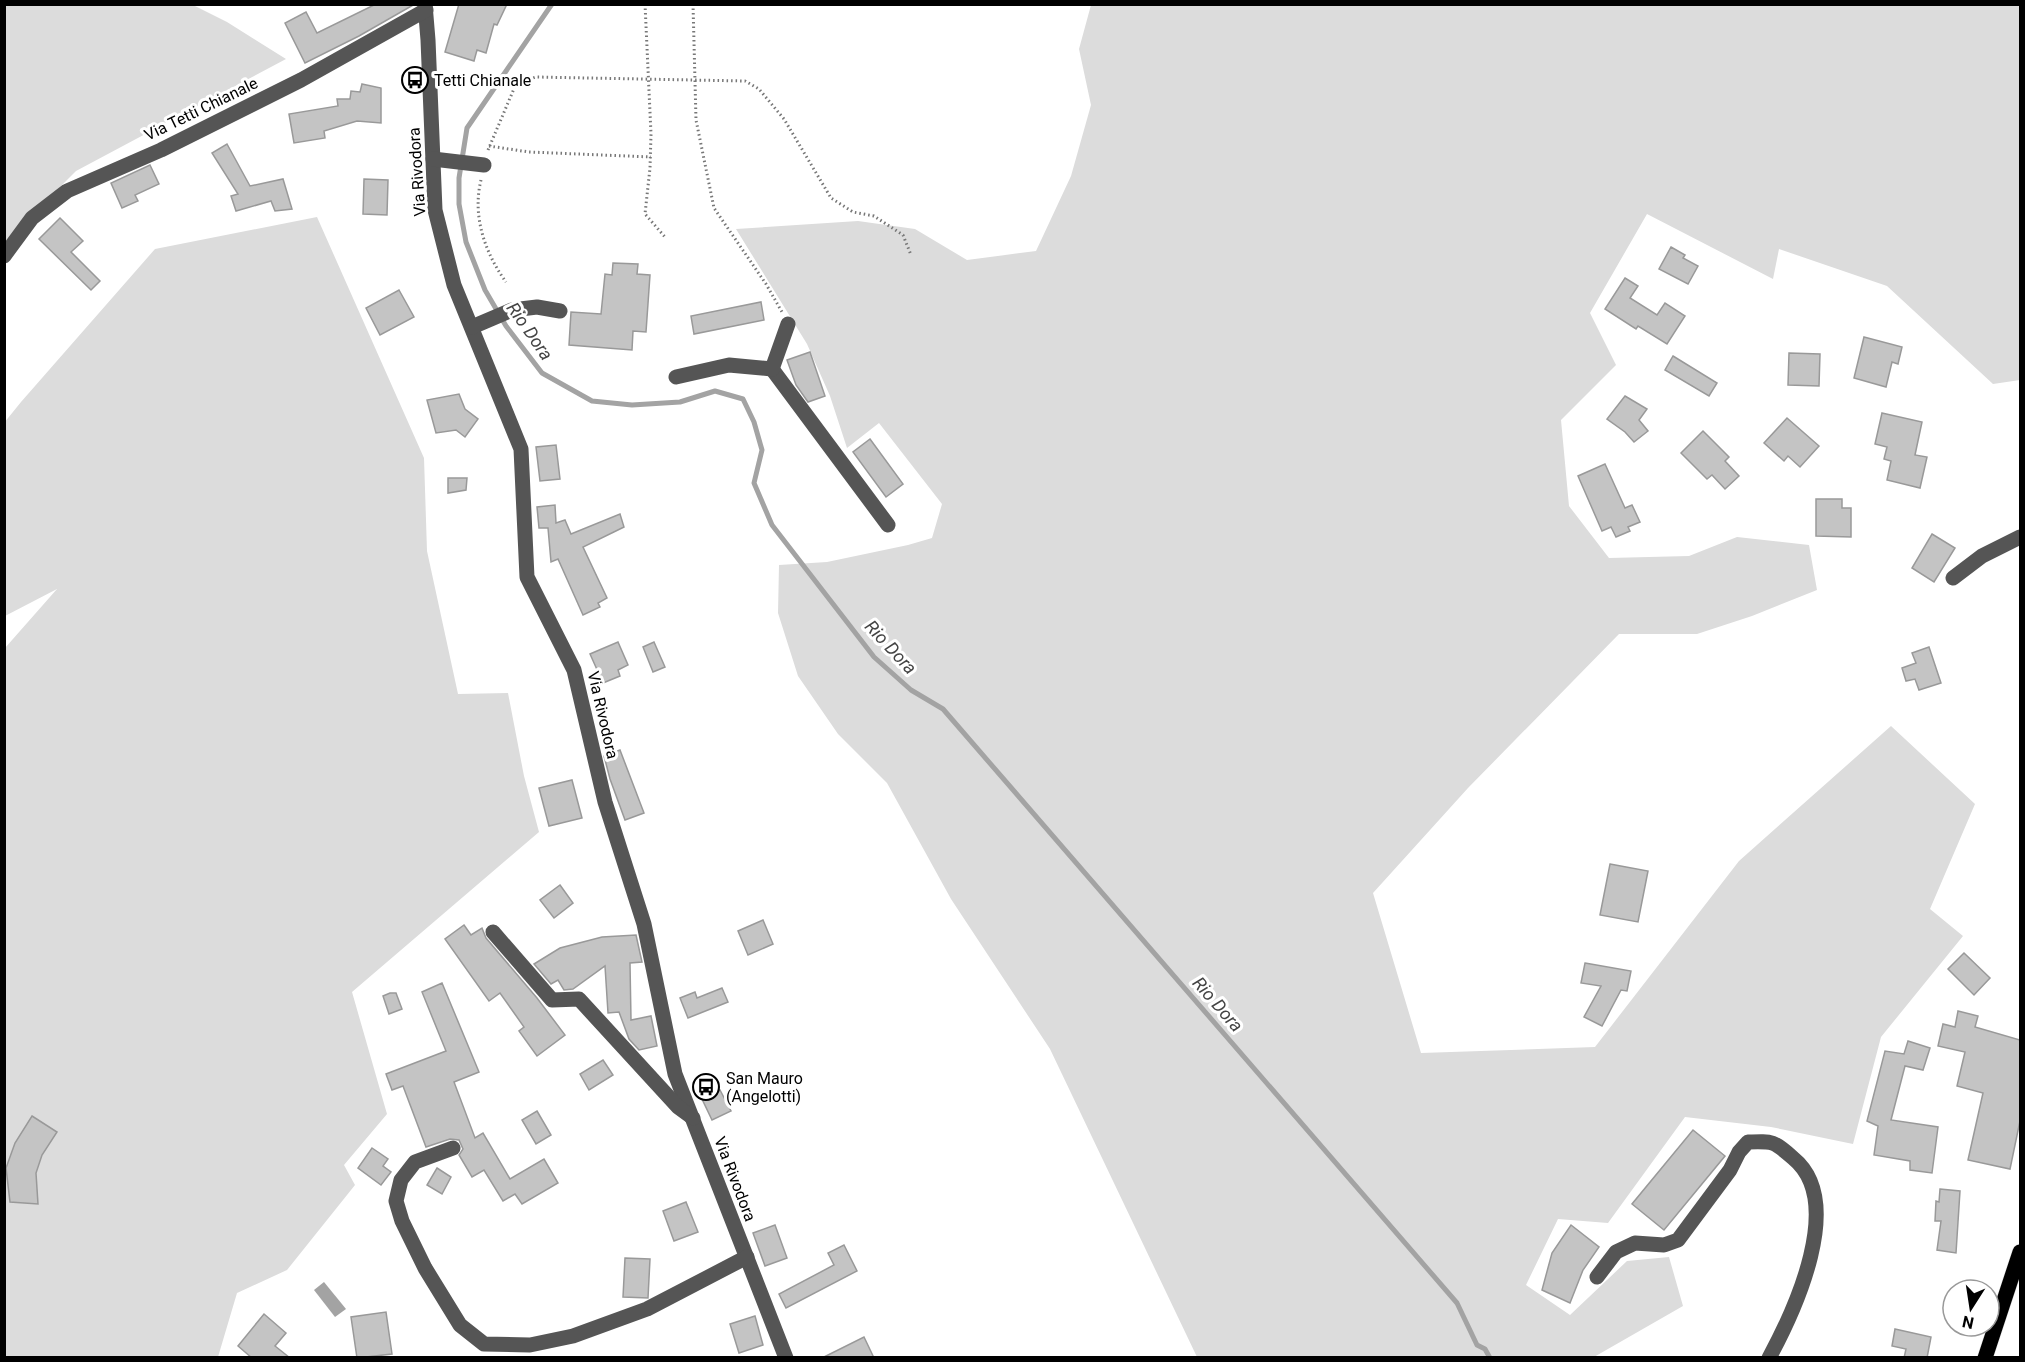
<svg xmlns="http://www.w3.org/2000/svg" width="2025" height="1362" font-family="Roboto,sans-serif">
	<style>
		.green { fill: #dcdcdc }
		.water { fill: #a3a3a3 }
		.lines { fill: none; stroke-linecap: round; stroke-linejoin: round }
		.stream { stroke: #a3a3a3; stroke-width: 5 }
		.building { fill: #c4c4c4; stroke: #999; stroke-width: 1.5 }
		.major-casing { stroke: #dbdbdb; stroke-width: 16 }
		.path { stroke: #777; stroke-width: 3; stroke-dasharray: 1.5 3; stroke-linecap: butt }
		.minor { stroke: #555; stroke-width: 15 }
		.major { stroke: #000; stroke-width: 15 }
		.labels { text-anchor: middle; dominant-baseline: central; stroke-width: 6; stroke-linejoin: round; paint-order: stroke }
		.poi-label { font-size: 16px; fill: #000; stroke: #fff; text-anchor: start }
		.street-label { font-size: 16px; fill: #000; stroke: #fff }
		.water-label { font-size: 18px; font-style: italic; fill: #444; stroke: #fff }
	</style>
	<rect width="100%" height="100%" fill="#fff"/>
	<g class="green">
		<path d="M5,5H193L227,22L286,59L76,171L5,242Z"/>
		<path d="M1091,5H2020V380L1993,384L1887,286L1779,249L1773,279L1647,214L1590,313L1616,365L1561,420L1569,506L1609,558L1689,556L1737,537L1809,545L1817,590L1752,616L1697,634H1619L1468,788L1373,893L1421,1053L1595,1047L1739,861L1891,726L1975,804L1930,909L1963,936L1881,1037L1853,1144L1771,1127L1685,1117L1608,1223L1558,1219L1526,1285L1570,1315L1627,1261L1669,1257L1683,1306L1594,1357H1197L1050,1049L951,899L887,783L838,734L798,676L778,613L779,565L827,562L908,545L932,538L942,504L879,423L847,448L830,396L807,344L736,229L858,221L915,229L967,260L1036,251L1071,176L1091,105L1079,49Z"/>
		<path d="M317,217L424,458L427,551L458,694L508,693L524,776L539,832L352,992L387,1114L344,1165L355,1185L287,1270L237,1293L218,1357H5V648L57,589L5,616L4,423L21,402L155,249Z"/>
	</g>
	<path class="water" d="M324,1282L346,1309L335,1317L314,1290Z"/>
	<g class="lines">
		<path class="stream" d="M552,4L467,128L459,178V204L466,242L485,290L506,326L542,373L592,401L632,405L680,402L715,391L743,399L754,422L762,450L754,483L772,525L874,657L911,690L943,709L1457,1303L1477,1345L1485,1349L1490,1358"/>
	</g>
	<g class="building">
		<path d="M376,4H415L359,36L305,63L285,23L306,12L317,33Z"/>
		<path d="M459,4H507L497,25L494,24L486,53L477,50L474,61L445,52Z"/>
		<path d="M362,84L381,88V123L357,121L324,131L325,138L294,143L289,114L338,106L337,99H350L351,91L360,92Z"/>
		<path d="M227,144L250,186L283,179L292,209L275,211L271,201L236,211L231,196L238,194L212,153Z"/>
		<path d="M150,165L159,184L135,195L138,201L122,208L111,183Z"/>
		<path d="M364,179L388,180L387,215L363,214Z"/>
		<path d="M60,218L83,241L71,252L100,281L91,290L39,239Z"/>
		<path d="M1671,247L1685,255L1683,258L1698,266L1688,284L1659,269Z"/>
		<path d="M613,263L638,264L637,274L650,275L646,332L633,331L632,350L569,345L571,312L601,314L605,274L612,275Z"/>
		<path d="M1625,278L1638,286L1630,298L1657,315L1665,303L1685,316L1667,344L1638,326L1636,329L1605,309Z"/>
		<path d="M399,290L414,317L380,335L366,308Z"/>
		<path d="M761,302L764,320L694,334L691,316Z"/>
		<path d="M1864,337L1902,347L1898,364L1892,362L1886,387L1854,378Z"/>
		<path d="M810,352L825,396L808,402L796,385L787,360Z"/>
		<path d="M1789,353L1820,354L1819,386L1788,385Z"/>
		<path d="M1673,356L1717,383L1709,396L1665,370Z"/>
		<path d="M459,394L465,409L478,419L465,437L456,430L436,433L427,400Z"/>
		<path d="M1625,396L1647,409L1639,420L1648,431L1634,442L1625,432L1607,419Z"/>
		<path d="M1882,413L1922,422L1915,455L1927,457L1920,488L1887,480L1891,461L1884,459L1887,447L1875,444Z"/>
		<path d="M1787,418L1819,446L1800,467L1788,456L1784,461L1764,443Z"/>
		<path d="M1703,431L1729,457L1725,461L1739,476L1725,489L1712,475L1707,479L1681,453Z"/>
		<path d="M870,439L903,484L886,497L853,452Z"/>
		<path d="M556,445L560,479L540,481L536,447Z"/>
		<path d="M1605,464L1625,508L1632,505L1640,522L1628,527L1630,531L1616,537L1611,527L1602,531L1578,476Z"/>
		<path d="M448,478H467L466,490L448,493Z"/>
		<path d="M1816,499H1842V508H1851V537L1816,536Z"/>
		<path d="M555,505L556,523L565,520L571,534L620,514L624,527L583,547L607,598L598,603L600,607L583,615L558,559L551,562L548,528H539L537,507Z"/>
		<path d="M1932,534L1955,548L1934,582L1912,568Z"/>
		<path d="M618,642L628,665L618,670L620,676L603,683L590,654Z"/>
		<path d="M654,642L665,667L653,672L643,647Z"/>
		<path d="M1929,647L1941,683L1919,690L1915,679L1906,681L1902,668L1916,663L1912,653Z"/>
		<path d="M620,750L644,813L625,820L610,779L604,756Z"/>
		<path d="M572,780L582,818L549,826L539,788Z"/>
		<path d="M1610,864L1648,871L1638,922L1600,915Z"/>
		<path d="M560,885L573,903L554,918L540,900Z"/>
		<path d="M763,920L773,944L748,955L738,931Z"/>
		<path d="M464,925L471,935L482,928L486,938L537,998L565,1035L537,1056L519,1031L524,1027L500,993L489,1001L445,939Z"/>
		<path d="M636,935L642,962L630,963L631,1020L651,1016L657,1046L639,1050L629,1039L619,1012L608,1013L605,966L573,989L564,990L558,980L551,984L534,964L560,948L602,937Z"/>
		<path d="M1964,953L1990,978L1974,995L1948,969Z"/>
		<path d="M1585,963L1631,971L1627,991L1621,990L1602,1026L1584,1017L1601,986L1581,983Z"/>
		<path d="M442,983L479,1072L454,1082L475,1138L483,1133L510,1179L544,1159L558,1183L522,1204L515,1194L503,1201L484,1170L472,1177L459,1155L463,1149L459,1140L450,1139L426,1147L403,1086L392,1090L386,1074L446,1051L422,992Z"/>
		<path d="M722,988L728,1002L688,1018L680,998L695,992L697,998Z"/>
		<path d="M390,993H396L402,1009L389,1014L383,996Z"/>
		<path d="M1958,1011L1978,1016L1975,1027L2020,1040V1121L2010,1169L1968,1160L1983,1093L1957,1086L1965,1052L1938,1046L1943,1024L1955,1027Z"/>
		<path d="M1908,1041L1930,1048L1923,1070L1905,1066L1891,1120L1938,1127L1932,1173L1910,1170V1161L1874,1155L1878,1126L1867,1121L1885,1051L1904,1054Z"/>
		<path d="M603,1060L613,1075L589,1090L580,1074Z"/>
		<path d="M720,1090L731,1111L712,1120L702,1099Z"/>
		<path d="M537,1111L551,1135L536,1144L522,1120Z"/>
		<path d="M32,1116L57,1132L42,1155L36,1173L38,1204L10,1202L6,1168L15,1143Z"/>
		<path d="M1693,1130L1725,1156L1664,1230L1632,1204Z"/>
		<path d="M372,1148L388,1159L383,1166L391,1172L381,1185L358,1168Z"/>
		<path d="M437,1168L451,1177L442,1194L427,1185Z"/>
		<path d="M1940,1189L1960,1191L1956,1253L1937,1250L1941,1221H1935L1936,1201L1939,1202Z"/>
		<path d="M686,1202L698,1232L674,1241L663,1211Z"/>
		<path d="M775,1225L787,1258L765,1266L753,1233Z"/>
		<path d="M1571,1225L1599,1247L1583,1270L1570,1303L1542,1290L1552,1253Z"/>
		<path d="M844,1245L857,1271L786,1308L779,1294L834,1265L828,1253Z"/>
		<path d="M625,1258L650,1259L648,1298L623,1297Z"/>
		<path d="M386,1312L392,1354L357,1358L351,1317Z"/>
		<path d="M264,1314L286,1333L275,1346L290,1358H252L238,1346Z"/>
		<path d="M755,1316L763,1345L739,1353L730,1324Z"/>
		<path d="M1895,1329L1931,1337L1927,1358H1904L1906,1349L1892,1346Z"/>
		<path d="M864,1337L874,1358H822Z"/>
	</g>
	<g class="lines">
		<defs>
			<path id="major" d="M1985,1358L2020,1252"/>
		</defs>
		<use href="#major" class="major-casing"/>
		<g class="path">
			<path d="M645,4L651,134L650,168L645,214L665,237"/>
			<path d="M693,4L696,120L714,208L766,284L782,312"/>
			<path d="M489,146L529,152L651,157"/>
			<path d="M488,150L516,84L536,77L745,81L759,89L784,119L831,198L853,212L874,216L903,235L911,255"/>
			<path d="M481,180C472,216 485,253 506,282"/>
		</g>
		<g class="minor">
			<path d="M425,4L428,40L435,210L454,285L521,449L527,577L574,670L605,802L644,924L675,1074L786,1358"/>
			<path d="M433,159L484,165"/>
			<path d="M4,256L32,218L67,191L161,150L301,80L426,10"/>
			<path d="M472,327L512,310L537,307L560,311"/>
			<path d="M772,369L888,525"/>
			<path d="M676,377L729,365L772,369L788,324"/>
			<path d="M1953,578L1982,556L2020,537"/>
			<path d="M493,932L552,1000L579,999L678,1107L693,1118"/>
			<path d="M453,1148L415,1162L401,1180L396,1201L402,1221L425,1268L460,1325L484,1344L530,1345L573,1336L647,1309L747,1257"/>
			<path d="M1597,1277L1616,1252L1635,1243L1664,1245L1678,1240L1730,1170L1739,1152L1748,1142C1773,1141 1774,1141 1793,1158C1846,1201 1795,1310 1769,1358"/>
		</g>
		<use href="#major" class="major"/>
	</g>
	<defs>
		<symbol id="bus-ring" viewBox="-11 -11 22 22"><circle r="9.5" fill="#fff" stroke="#000" stroke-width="1.5"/><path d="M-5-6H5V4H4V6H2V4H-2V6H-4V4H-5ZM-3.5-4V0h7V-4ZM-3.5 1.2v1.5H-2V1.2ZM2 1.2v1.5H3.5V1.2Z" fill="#000"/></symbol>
	</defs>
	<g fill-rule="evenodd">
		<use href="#bus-ring" x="400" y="65" width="30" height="30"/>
		<use href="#bus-ring" x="691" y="1072" width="30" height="30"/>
	</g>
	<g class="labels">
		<g class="poi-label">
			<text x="434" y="80">Tetti Chianale</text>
			<text x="726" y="1078">San Mauro<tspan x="726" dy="18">(Angelotti)</tspan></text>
		</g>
		<g class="street-label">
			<text transform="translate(201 109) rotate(-26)">Via Tetti Chianale</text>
			<text transform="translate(417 172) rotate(-94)">Via Rivodora</text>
			<text transform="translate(603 715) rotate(77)">Via Rivodora</text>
			<text transform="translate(735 1179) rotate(69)">Via Rivodora</text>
		</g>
		<g class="water-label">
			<text transform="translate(530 331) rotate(55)">Rio Dora</text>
			<text transform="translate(891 647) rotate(47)">Rio Dora</text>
			<text transform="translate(1218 1004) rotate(49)">Rio Dora</text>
		</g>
	</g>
	<rect width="2025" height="1362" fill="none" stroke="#000000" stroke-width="12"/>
	<g transform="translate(1971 1308) rotate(192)"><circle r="28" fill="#ffffff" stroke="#999999" stroke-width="1.5"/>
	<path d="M0-4.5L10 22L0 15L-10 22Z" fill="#000000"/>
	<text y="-9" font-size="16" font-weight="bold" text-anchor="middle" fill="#000000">N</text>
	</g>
</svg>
